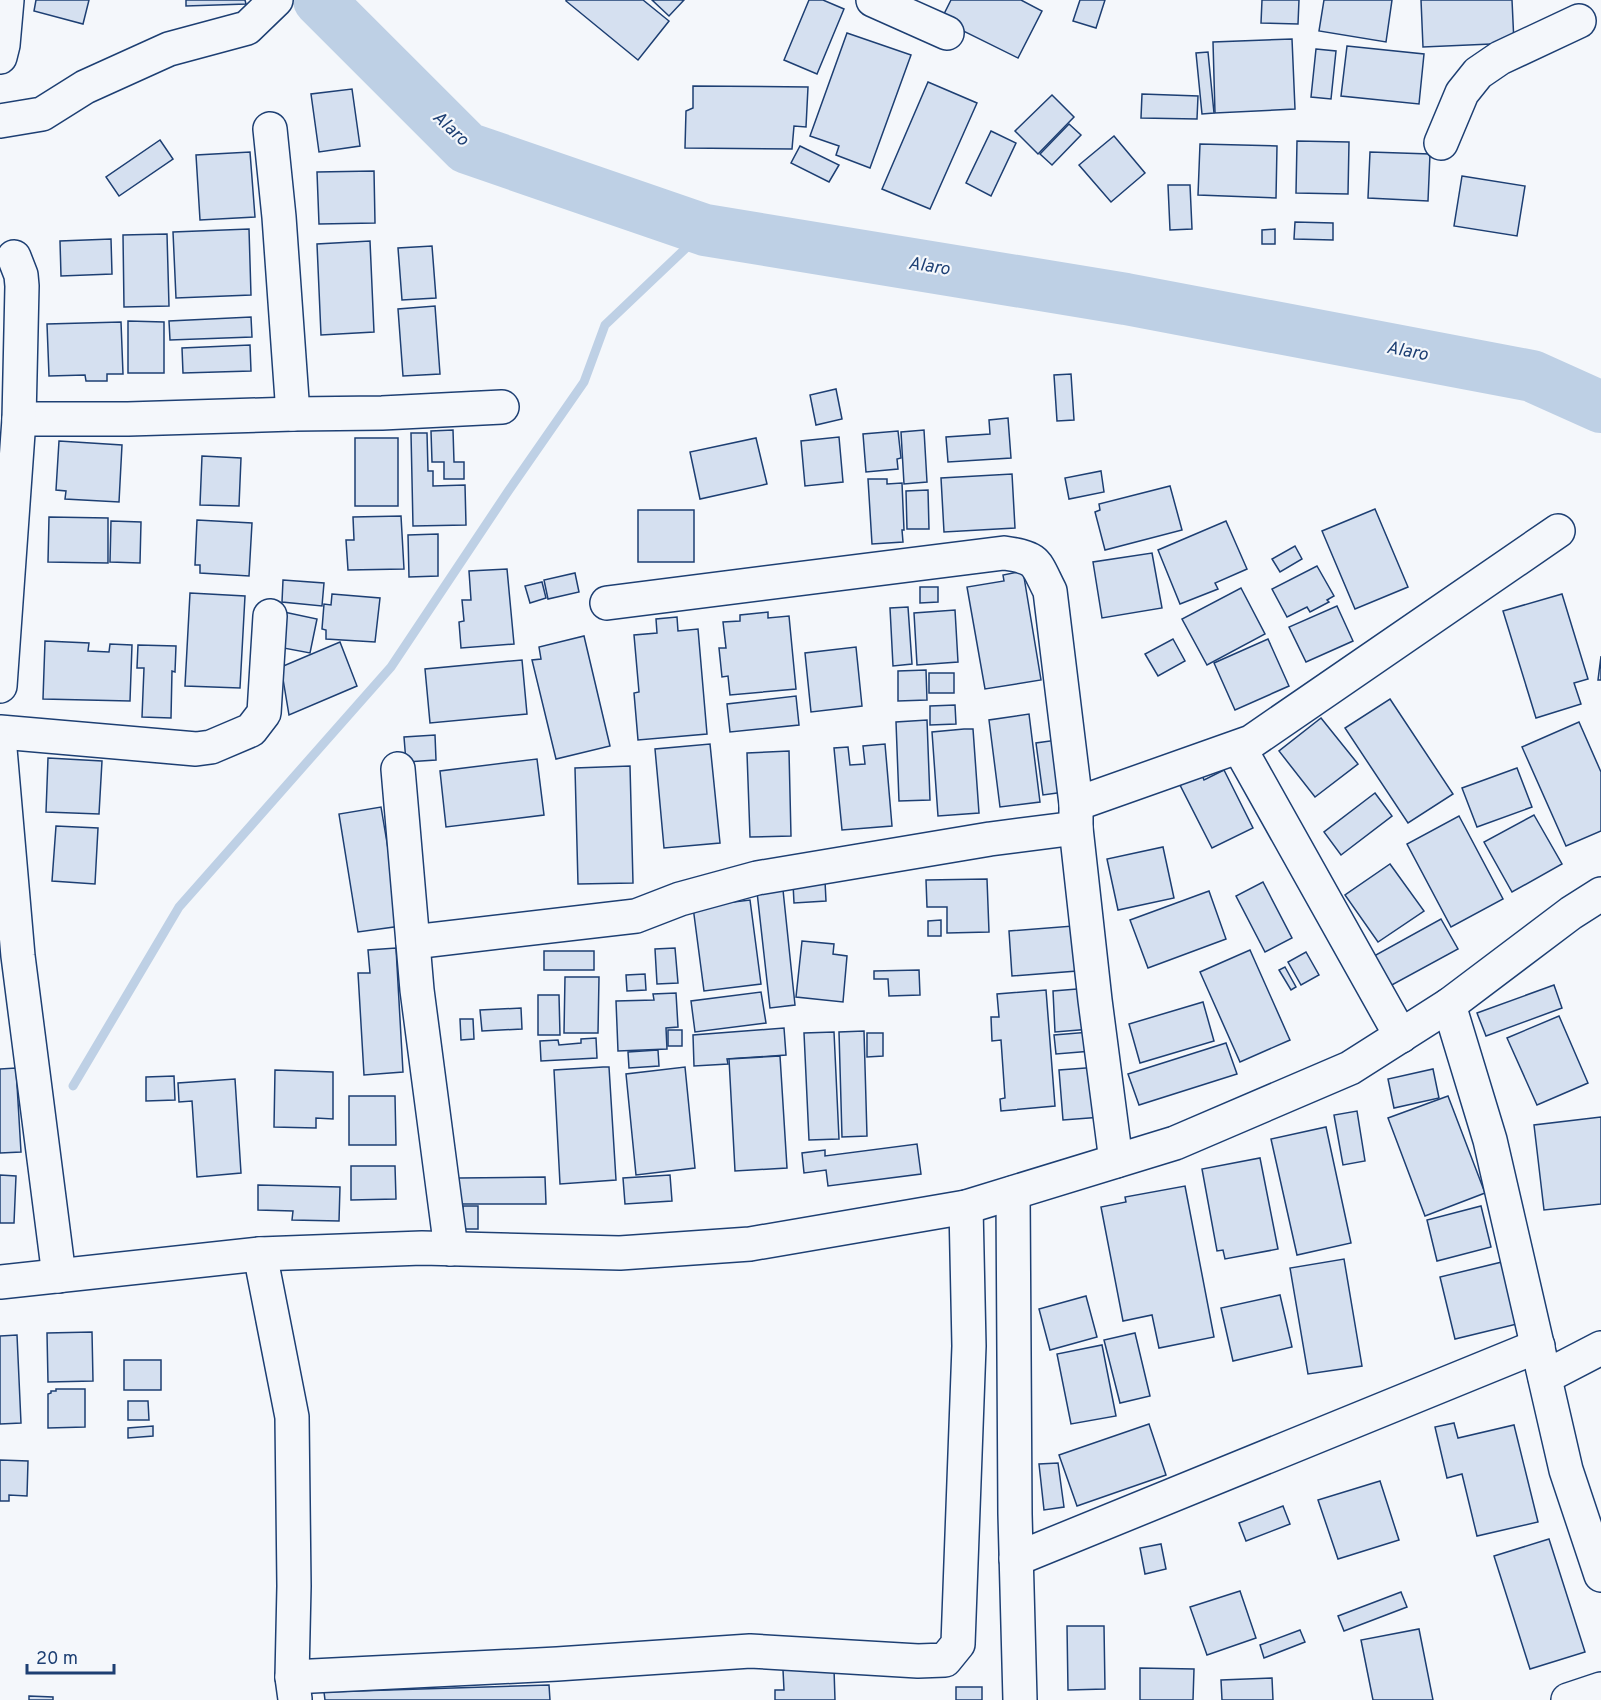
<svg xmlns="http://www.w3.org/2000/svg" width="1601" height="1700" font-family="Overpass,sans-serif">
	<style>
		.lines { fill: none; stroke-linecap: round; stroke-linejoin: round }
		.stream { stroke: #bed0e5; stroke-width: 9 }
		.river { stroke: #bed0e5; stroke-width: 52 }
		.building { fill: #d5e0f0; stroke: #1d3f73; stroke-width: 1.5 }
		.minor-casing { stroke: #1d3f73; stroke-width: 36 }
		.minor { stroke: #f4f7fb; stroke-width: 33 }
		.labels { text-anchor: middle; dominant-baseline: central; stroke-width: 4.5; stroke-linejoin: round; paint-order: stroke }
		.water-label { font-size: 18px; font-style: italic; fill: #1d3f73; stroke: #f4f7fb }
	</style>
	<rect width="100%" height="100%" fill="#f4f7fb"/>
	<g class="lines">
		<path class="stream" d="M73,1086L179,907L391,667L509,490L584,382L605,325L705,230"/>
		<path class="river" d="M319,0L467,148L705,230L1126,299L1532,376L1601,407"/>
	</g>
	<g class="building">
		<path d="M36,0H89L83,24L34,11Z"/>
		<path d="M186,0H245L246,4L186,6Z"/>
		<path d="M566,0H643L669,21L638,60L566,1Z"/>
		<path d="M652,0H684L669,16Z"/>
		<path d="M809,0H823L844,9L817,74L784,60Z"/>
		<path d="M951,0H1021L1042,11L1018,58L941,20Z"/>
		<path d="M1080,0H1105L1096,28L1073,21Z"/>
		<path d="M1262,0H1299L1298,24L1261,23Z"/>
		<path d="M1324,0H1392L1386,42L1319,31Z"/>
		<path d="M1421,0H1512L1514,43L1423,47Z"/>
		<path d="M847,33L911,55L870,168L836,155L839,146L810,136Z"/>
		<path d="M1292,39L1295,109L1215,113L1213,42Z"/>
		<path d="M1347,46L1424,54L1419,104L1341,96Z"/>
		<path d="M1316,49L1336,51L1331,99L1311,97Z"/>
		<path d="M1208,52L1214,113L1202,114L1196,53Z"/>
		<path d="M928,82L977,103L930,209L882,189Z"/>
		<path d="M693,86L808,87L806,127L794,126L792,149L685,148L686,111L693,108Z"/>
		<path d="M352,89L360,146L319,152L311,94Z"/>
		<path d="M1142,94L1198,96L1197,119L1141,118Z"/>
		<path d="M1052,95L1074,117L1038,154L1015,131Z"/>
		<path d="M1069,124L1081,135L1052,165L1040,154Z"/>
		<path d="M991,131L1016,143L991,196L966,183Z"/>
		<path d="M1114,136L1145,173L1111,202L1079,165Z"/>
		<path d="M160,140L173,159L119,196L106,177Z"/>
		<path d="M1297,141L1349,142L1348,194L1296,193Z"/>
		<path d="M1200,144L1277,146L1276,198L1198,195Z"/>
		<path d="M800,146L839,165L829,182L791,163Z"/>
		<path d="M250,152L255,217L200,220L196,155Z"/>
		<path d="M1370,152L1430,154L1428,201L1368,198Z"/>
		<path d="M374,171L375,223L319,224L317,172Z"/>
		<path d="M1462,176L1525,186L1517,236L1454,226Z"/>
		<path d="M1168,185H1190L1192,229L1170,230Z"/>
		<path d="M1295,222L1333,223V240L1294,239Z"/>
		<path d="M249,229L251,295L176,298L173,232Z"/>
		<path d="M1275,229V244H1262V230Z"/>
		<path d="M167,234L169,306L124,307L123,235Z"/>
		<path d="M111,239L112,274L61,276L60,241Z"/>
		<path d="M370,241L374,332L321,335L317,244Z"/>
		<path d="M432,246L436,298L402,300L398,248Z"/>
		<path d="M435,306L440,374L403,376L398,309Z"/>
		<path d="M251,317L252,337L170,340L169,321Z"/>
		<path d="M128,321L164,322V373H128Z"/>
		<path d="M121,322L123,374H107V381H86L85,375L49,376L47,324Z"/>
		<path d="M250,345L251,371L183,373L182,348Z"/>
		<path d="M1071,374L1074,420L1057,421L1054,375Z"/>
		<path d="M836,389L842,419L816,425L810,395Z"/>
		<path d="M1008,418L1011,458L948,462L946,437L990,434L989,420Z"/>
		<path d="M453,430L454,462H464V479H444V462H432L431,431Z"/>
		<path d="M924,430L927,482L904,484L901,432Z"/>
		<path d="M898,431L901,458L897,459L898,469L866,472L863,434Z"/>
		<path d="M411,433H427L428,471H433V486L465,485L466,525L413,526Z"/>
		<path d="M839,437L843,482L805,486L801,441Z"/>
		<rect x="355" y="438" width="43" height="68"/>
		<path d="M756,438L767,484L700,499L690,452Z"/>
		<path d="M59,441L122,445L119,502L65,499L66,491L56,490Z"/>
		<path d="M202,456L241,458L239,506L200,505Z"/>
		<path d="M1101,471L1104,492L1069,499L1065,478Z"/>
		<path d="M1012,474L1015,528L944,532L941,478Z"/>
		<path d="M868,479H887V484L902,483L904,530H902L903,542L872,544Z"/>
		<path d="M1170,486L1182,530L1105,550L1095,512L1100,510L1099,504Z"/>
		<path d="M928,490L929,529H907L906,491Z"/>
		<path d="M1375,509L1408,587L1355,609L1322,531Z"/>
		<rect x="638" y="510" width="56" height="52"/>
		<path d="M401,516L404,569L348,570L346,540H354L353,517Z"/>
		<path d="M49,517L108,518V563L48,562Z"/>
		<path d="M197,520L252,523L249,576L200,573V565H195Z"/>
		<path d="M111,521L141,522L140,563L110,562Z"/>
		<path d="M1226,521L1247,569L1215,583L1218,589L1180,604L1158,550Z"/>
		<path d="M438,534V576L409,577L408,535Z"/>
		<path d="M1295,546L1302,559L1280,572L1272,559Z"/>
		<path d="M1152,553L1162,608L1102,618L1093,562Z"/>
		<path d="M1317,566L1334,596L1327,600L1329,602L1310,612L1307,607L1287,617L1272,589Z"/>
		<path d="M507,569L514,644L461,648L459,622L464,621L462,600H471L469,571Z"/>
		<path d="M1023,571L1041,680L985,689L967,587L1004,581L1003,575Z"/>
		<path d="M575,573L579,592L548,599L544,580Z"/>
		<path d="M283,580L324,583L322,606L282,602Z"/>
		<path d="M542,582L546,598L530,603L525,586Z"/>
		<path d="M920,587H938V602L920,603Z"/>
		<path d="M1241,588L1265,634L1207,665L1182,619Z"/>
		<path d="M190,593L245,596L240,688L185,686Z"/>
		<path d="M332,594L380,598L375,642L326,639V630L322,629L324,604L331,605Z"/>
		<path d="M1562,594L1588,679L1574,683L1581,704L1536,718L1503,611Z"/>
		<path d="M1337,606L1353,641L1306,662L1289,627Z"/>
		<path d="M908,607L912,664L893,666L890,608Z"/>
		<path d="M955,610L958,662L917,665L914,613Z"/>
		<path d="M284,612L317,619L310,653L278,647Z"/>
		<path d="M768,612V618L789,616L796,689L730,695L728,676L722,677L719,648H726L723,622L740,621V615Z"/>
		<path d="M677,617L678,631L698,629L707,734L638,740L634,693L639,692L634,635L657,633L656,619Z"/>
		<path d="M584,636L610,746L556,759L532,660L541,659L539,647Z"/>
		<path d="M1173,639L1185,661L1158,676L1145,654Z"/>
		<path d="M1268,639L1289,686L1235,710L1214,663Z"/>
		<path d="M45,641L89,643L88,651L109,652L110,644L132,645L130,701L43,699Z"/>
		<path d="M340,642L357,686L289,715L281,667Z"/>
		<path d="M138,645L176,646L175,672L172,671L171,718L142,717L144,668H137Z"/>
		<path d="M856,647L862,706L811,712L805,653Z"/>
		<path d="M1601,656V680H1598Z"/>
		<path d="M522,660L527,714L430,723L425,669Z"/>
		<path d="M926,670L927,700L898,701V671Z"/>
		<rect x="929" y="673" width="25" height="20"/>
		<path d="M796,696L799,725L730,732L727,704Z"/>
		<path d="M1390,699L1453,794L1408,823L1345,728Z"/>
		<path d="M955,705L956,724L930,725V706Z"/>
		<path d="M1029,714L1040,802L1000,807L989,720Z"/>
		<path d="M1321,718L1358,764L1315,797L1279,751Z"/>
		<path d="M927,720L930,800L899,801L896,722Z"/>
		<path d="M1579,722L1601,772V831L1566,846L1522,747Z"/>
		<path d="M964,729H973L979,813L938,816L932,732Z"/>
		<path d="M435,735L436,760L406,762L404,737Z"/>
		<path d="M1057,740L1064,792L1043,795L1036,743Z"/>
		<path d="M710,744L720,843L664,848L655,749Z"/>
		<path d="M885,744L892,826L842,830L834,748L848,747L850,765L865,764L863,746Z"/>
		<path d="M789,751L791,836L750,837L747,753Z"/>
		<path d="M48,758L102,761L99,814L46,812Z"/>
		<path d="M537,759L544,815L446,827L440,771Z"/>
		<path d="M630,766L633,883L578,884L575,768Z"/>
		<path d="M1517,768L1532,807L1477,827L1462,788Z"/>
		<path d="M1224,770L1253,828L1212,848L1180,785L1202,775L1204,780Z"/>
		<path d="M1375,793L1392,816L1341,855L1324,832Z"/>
		<path d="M381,807L401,926L358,932L339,814Z"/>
		<path d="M1534,815L1562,864L1512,892L1484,842Z"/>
		<path d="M1459,816L1503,899L1451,927L1407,844Z"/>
		<path d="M56,826L98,828L95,884L52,881Z"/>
		<path d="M1163,847L1174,898L1118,910L1107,859Z"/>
		<path d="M1390,864L1424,911L1378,942L1345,895Z"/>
		<path d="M987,879L989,932L947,933V907H927L926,880Z"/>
		<path d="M825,881L826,901L794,903L793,883Z"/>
		<path d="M1263,882L1292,938L1265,952L1236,896Z"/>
		<path d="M783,890L795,1005L770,1008L757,892Z"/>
		<path d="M1209,891L1226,939L1148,968L1130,920Z"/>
		<path d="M750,900L761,984L704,991L693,907Z"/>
		<path d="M1441,919L1458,949L1390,986L1374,956Z"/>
		<path d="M941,920V936H928V921Z"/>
		<path d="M1073,926L1077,971L1012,976L1009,931Z"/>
		<path d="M802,941L834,944L833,954L847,956L843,1002L796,997Z"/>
		<path d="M396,948L403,1072L364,1075L358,973H370L368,950Z"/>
		<path d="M675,948L678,983L657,984L655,949Z"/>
		<path d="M1250,950L1290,1040L1240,1062L1200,972Z"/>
		<rect x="544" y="951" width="50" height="19"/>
		<path d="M1306,952L1319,975L1301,985L1288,962Z"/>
		<path d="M1285,967L1296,987L1291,990L1279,970Z"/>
		<path d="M919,970L920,995L889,996L888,979H874V971Z"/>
		<path d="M645,974L646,990L627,991L626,975Z"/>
		<path d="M565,977H599L598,1033H564Z"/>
		<path d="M1554,985L1562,1008L1486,1036L1477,1013Z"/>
		<path d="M1089,988L1091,1029L1055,1032L1053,991Z"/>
		<path d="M1046,990L1055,1106L1001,1111L1000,1099L1005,1098L1001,1040L992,1041L991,1017H999L997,994Z"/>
		<path d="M761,992L766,1023L695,1032L691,1001Z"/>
		<path d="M676,993L678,1027L666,1028L667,1049L618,1051L616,1001L654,1000L653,994Z"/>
		<path d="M538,995H559L560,1035H538Z"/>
		<path d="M1203,1002L1214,1041L1140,1063L1129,1024Z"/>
		<path d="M521,1008L522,1029L482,1031L480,1010Z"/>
		<path d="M1559,1016L1588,1083L1537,1105L1507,1038Z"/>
		<path d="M460,1019H473L474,1039L461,1040Z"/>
		<path d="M784,1028L786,1055L727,1059L728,1064L694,1066L693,1035Z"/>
		<rect x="668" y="1030" width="14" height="16"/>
		<path d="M864,1031L867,1136L842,1137L839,1032Z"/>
		<path d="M834,1032L839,1139L809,1140L804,1033Z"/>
		<path d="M1090,1032L1092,1051L1056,1054L1054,1035Z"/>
		<path d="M867,1033H883V1056L867,1057Z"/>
		<path d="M596,1038L597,1058L541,1061L540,1041L558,1040L559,1045L581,1043V1039Z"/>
		<path d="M1226,1043L1237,1074L1139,1105L1128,1074Z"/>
		<path d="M658,1050L659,1066L629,1068L628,1052Z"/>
		<path d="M780,1056L787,1168L735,1171L729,1059Z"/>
		<path d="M603,1067H609L616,1180L560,1184L554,1070Z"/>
		<path d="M685,1067L695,1168L636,1175L626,1074Z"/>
		<path d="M1099,1067L1102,1117L1063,1120L1059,1070Z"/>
		<path d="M16,1068L21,1152L0,1153V1069Z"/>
		<path d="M1433,1069L1439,1098L1394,1108L1388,1079Z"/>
		<path d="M275,1070L333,1072V1119L316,1118V1128L274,1127Z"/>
		<path d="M174,1076L175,1100L146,1101V1077Z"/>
		<path d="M235,1079L241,1173L197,1177L192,1101L179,1102L178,1083Z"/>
		<path d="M349,1096H395L396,1145H349Z"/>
		<path d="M1448,1096L1485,1193L1425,1216L1388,1118Z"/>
		<path d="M1357,1111L1365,1161L1343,1165L1334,1115Z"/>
		<path d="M1601,1117V1204L1544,1210L1534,1125Z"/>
		<path d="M1326,1127L1351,1243L1297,1255L1271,1139Z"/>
		<path d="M917,1144L921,1174L828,1186L826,1170L804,1173L802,1153L825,1150V1156Z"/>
		<path d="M1260,1158L1278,1249L1225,1259L1223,1250L1217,1251L1202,1169Z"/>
		<path d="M351,1166H395L396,1199L351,1200Z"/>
		<path d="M0,1175L16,1176L14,1223H0Z"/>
		<path d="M670,1175L672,1201L625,1204L623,1178Z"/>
		<path d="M545,1177L546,1204H459V1178Z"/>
		<path d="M258,1185L340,1187L339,1221L292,1220L293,1211L258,1210Z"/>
		<path d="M1185,1186L1214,1337L1159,1348L1152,1315L1123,1321L1101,1207L1126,1202L1125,1197Z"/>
		<rect x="463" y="1206" width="15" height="23"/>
		<path d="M1481,1206L1491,1247L1437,1261L1427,1220Z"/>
		<path d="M1344,1259L1362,1366L1308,1374L1290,1268Z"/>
		<path d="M1502,1262L1517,1324L1455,1339L1440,1277Z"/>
		<path d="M1280,1295L1292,1347L1233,1361L1221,1308Z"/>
		<path d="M1086,1296L1097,1337L1050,1350L1039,1309Z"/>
		<path d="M92,1332L93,1381L48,1382L47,1333Z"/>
		<path d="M1135,1333L1150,1396L1120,1403L1104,1340Z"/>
		<path d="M17,1335L21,1423L0,1424V1336Z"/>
		<path d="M1102,1345L1116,1416L1071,1424L1057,1354Z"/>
		<rect x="124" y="1360" width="37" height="30"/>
		<path d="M56,1389H85V1427L48,1428V1394L51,1393V1391H56Z"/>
		<path d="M128,1401H148L149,1420H128Z"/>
		<path d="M1454,1423L1458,1438L1514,1425L1538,1522L1477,1536L1462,1474L1447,1478L1435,1427Z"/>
		<path d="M1149,1424L1166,1475L1077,1506L1059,1455Z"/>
		<path d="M153,1426V1436L128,1438V1428Z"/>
		<path d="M0,1460L28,1461L27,1496L9,1495V1501H0Z"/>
		<path d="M1058,1463L1064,1507L1044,1510L1039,1464Z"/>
		<path d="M1380,1481L1399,1540L1338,1559L1318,1500Z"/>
		<path d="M1283,1506L1290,1524L1246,1541L1239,1523Z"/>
		<path d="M1549,1539L1585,1652L1530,1669L1494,1556Z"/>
		<path d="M1161,1544L1166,1569L1145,1574L1140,1548Z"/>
		<path d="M1240,1591L1256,1638L1207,1655L1190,1607Z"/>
		<path d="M1401,1592L1407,1607L1344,1631L1338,1616Z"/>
		<path d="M1067,1626H1104L1105,1689L1068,1690Z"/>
		<path d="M1419,1629L1433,1700H1373L1361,1640Z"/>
		<path d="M1300,1630L1305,1642L1264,1658L1260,1645Z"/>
		<path d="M1140,1668L1194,1669L1193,1700H1140Z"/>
		<path d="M834,1669L835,1700H775V1690H784L783,1670Z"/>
		<path d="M1272,1678L1273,1700H1222L1221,1680Z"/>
		<path d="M549,1685L550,1700H325L324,1692Z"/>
		<rect x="956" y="1687" width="26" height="13"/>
		<path d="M29,1696L53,1697V1700H29Z"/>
	</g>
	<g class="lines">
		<defs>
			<g id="minor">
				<path d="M873,0L947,33"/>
				<path d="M0,57L3,45L7,0"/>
				<path d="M0,121L42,114L85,87L169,49L247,28L276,0"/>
				<path d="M270,129L279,217L293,414"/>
				<path d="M1441,143L1462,93L1478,73L1500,58L1579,21"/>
				<path d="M19,419H128L293,414L382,413L502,407"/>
				<path d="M607,603L1004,553C1039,558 1035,562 1050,591L1076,804V828L1095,1000L1116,1161"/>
				<path d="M0,686L19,419L22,286L21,275L14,257"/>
				<path d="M0,732L196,749L211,747L251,730L264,713L270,616"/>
				<path d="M1239,747L1401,1036"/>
				<path d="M0,749L18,956L59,1276"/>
				<path d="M398,769L417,990L451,1249"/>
				<path d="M1076,804L1251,742L1558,531"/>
				<path d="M413,942L636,916L680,899L757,878L990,839L1076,828"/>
				<path d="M1449,1005L1490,1140L1566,1470L1601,1575"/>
				<path d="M1013,1193L1015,1514L1020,1700"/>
				<path d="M260,1254L292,1417L294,1586L292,1677L295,1699"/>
				<path d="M0,1282L260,1254L422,1248L620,1253L750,1244L966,1207L1175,1143L1350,1068L1449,1005L1571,913L1601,894"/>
				<path d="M1545,1377L1601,1348"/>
				<path d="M1016,1559L1538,1346"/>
				<path d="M292,1677L557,1664L750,1651L918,1661L945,1660L958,1644L969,1346L966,1207"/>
				<path d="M1568,1700L1601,1689"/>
			</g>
		</defs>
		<use href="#minor" class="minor-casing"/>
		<use href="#minor" class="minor"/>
	</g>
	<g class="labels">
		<g class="water-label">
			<text transform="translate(450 129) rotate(43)">Alaro</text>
			<text transform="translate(929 267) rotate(9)">Alaro</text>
			<text transform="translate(1407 352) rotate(11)">Alaro</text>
		</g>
	</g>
	<path d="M27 1664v9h87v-9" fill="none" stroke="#1d3f73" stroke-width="3"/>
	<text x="36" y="1664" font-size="18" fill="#1d3f73" stroke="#f4f7fb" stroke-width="4.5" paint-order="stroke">20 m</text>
</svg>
